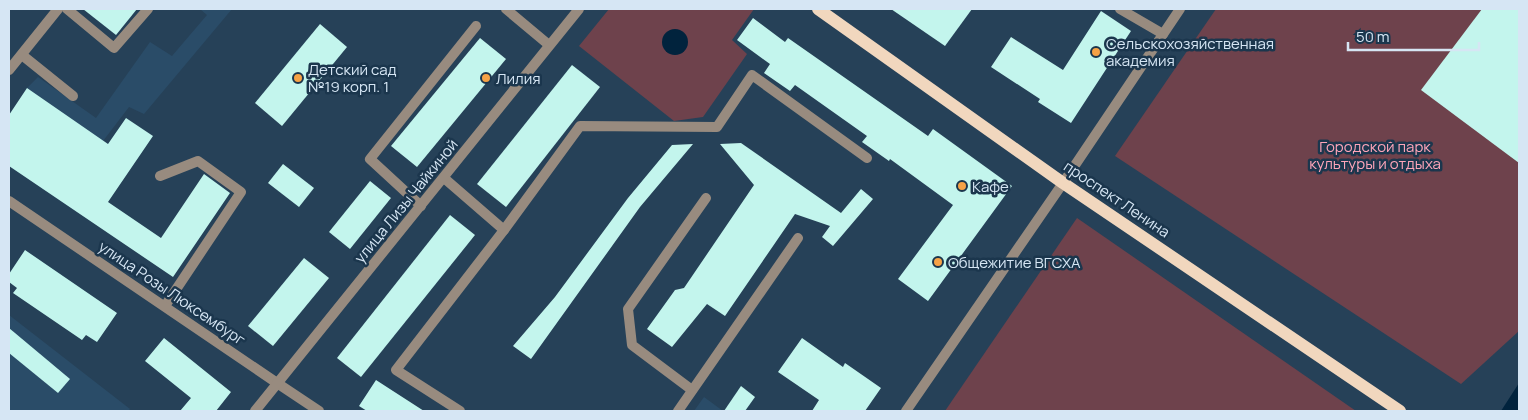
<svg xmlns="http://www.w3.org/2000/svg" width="1528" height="420" font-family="Manrope,sans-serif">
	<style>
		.built { fill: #2a4c68 }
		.green { fill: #6e424c }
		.water { fill: #01233d }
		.building { fill: #c3f5ed }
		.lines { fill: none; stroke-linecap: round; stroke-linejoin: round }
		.service { stroke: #988b7f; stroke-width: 10 }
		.minor { stroke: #988b7f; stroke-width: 10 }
		.tertiary { stroke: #988b7f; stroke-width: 10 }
		.primary { stroke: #f1d7be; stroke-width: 12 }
		.poi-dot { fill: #f6a246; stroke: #1b364d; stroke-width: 2 }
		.labels { text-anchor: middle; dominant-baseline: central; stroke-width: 5; stroke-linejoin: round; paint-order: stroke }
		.poi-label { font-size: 15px; fill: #d6e6f4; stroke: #1b364d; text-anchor: start }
		.park-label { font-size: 15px; fill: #fea5b9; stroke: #1b364d }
		.street-label { font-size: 15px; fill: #d6e6f4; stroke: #1b364d }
	</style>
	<rect width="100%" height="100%" fill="#264158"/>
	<g class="built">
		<path d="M200,9H232L144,114L129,107L103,141L27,88L38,77L96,118L150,42L172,56L207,15Z"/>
		<path d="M9,315L130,409L128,411H9Z"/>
		<path d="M704,397L723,411H694Z"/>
	</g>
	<g class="green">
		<path d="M609,9H754L732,40L747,54L703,117L674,121L579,46Z"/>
		<path d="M1216,9H1519V331L1461,384L1115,156Z"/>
		<path d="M1077,218L1356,411H945Z"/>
	</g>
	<g class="water">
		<circle cx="675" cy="42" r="13"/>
		<path d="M1519,383V411H1501Z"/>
	</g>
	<g class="building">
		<path d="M83,9H137L116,35Z"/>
		<path d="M891,9H972L945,46Z"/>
		<path d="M1482,9H1519V163L1421,90Z"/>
		<path d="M1101,11L1131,31L1071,123L1038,102L1040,99L991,67L1011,37L1063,70Z"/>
		<path d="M753,18L785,42L788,38L928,136L933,129L1012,186L928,301L898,279L953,205L890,159L889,161L862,142L867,136L795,85L790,91L764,73L770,64L737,40Z"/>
		<path d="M320,24L347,47L282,126L255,103Z"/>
		<path d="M480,38L506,59L417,167L391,146Z"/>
		<path d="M572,65L600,87L506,207L477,184Z"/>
		<path d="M27,88L108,144L126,118L153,136L108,202L161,238L204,174L230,193L173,277L9,166V115Z"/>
		<path d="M741,143L841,213L861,189L873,199L833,246L822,237L830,226L795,214L725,316L707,304L672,347L647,329L675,290L684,288L754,185L720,144Z"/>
		<path d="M693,144L640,207L531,359L513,346L555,297L628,198L672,145Z"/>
		<path d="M283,164L314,188L299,207L268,183Z"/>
		<path d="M370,181L391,198L350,249L329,232Z"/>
		<path d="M450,215L475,235L361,377L337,358Z"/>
		<path d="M25,250L117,313L97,342L86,335L82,340L13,293L17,288L9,282V274Z"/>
		<path d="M304,258L329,278L273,346L248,326Z"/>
		<path d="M9,328L70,379L58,393L9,353Z"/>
		<path d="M164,338L231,392L216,411H180L191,398L145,361Z"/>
		<path d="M802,338L843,367L845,363L881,388L865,411H812L819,400L778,372Z"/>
		<path d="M376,380L393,391L424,411H367L359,406Z"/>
		<path d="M741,386L755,397L745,411H724Z"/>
	</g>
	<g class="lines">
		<g class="service">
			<path d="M67,9L114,48L148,9"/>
			<path d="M506,9L549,45"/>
			<path d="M1120,9L1163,34"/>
			<path d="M22,55L73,96"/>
			<path d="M160,176L198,161L241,192L165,306"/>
			<path d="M444,178L504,230"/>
			<path d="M421,206L370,159L476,26"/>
			<path d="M692,390L632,345L628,309L706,198"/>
			<path d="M460,411L396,370L504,230L580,126L717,127L752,75L867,158"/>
			<path d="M678,411L798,238"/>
		</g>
		<g class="minor">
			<path d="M9,70L58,9"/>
			<path d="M1063,183L1180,9"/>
			<path d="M9,201L277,383"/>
		</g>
		<g class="tertiary">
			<path d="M277,383L319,411"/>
			<path d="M255,411L579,9"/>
			<path d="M906,411L1063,183"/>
		</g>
		<path class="primary" d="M818,9L1063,183L1400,411"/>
	</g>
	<g class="poi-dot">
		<circle cx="1096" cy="52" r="5"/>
		<circle cx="298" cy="78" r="5"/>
		<circle cx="486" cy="78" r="5"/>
		<circle cx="962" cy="186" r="5"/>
		<circle cx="938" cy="262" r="5"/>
	</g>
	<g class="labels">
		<g class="poi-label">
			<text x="1106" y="43">Сельскохозяйственная<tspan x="1106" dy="17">академия</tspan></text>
			<text x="308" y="69">Детский сад<tspan x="308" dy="17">№19 корп. 1</tspan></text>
			<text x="496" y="78">Лилия</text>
			<text x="972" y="186">Кафе</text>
			<text x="948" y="262">Общежитие ВГСХА</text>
		</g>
		<g class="park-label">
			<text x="1375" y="146">Городской парк<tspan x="1375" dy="17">культуры и отдыха</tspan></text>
		</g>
		<g class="street-label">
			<text transform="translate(1117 199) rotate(34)">проспект Ленина</text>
			<text transform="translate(406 201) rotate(-51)">улица Лизы Чайкиной</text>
			<text transform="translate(172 293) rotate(34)">улица Розы Люксембург</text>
		</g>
	</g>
	<rect width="1528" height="420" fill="none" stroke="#d6e6f4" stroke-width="20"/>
	<path d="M1348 42v8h131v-8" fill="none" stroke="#d6e6f4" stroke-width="2.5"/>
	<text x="1356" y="42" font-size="15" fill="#d6e6f4" stroke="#1b364d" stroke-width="4" paint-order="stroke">50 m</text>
</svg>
